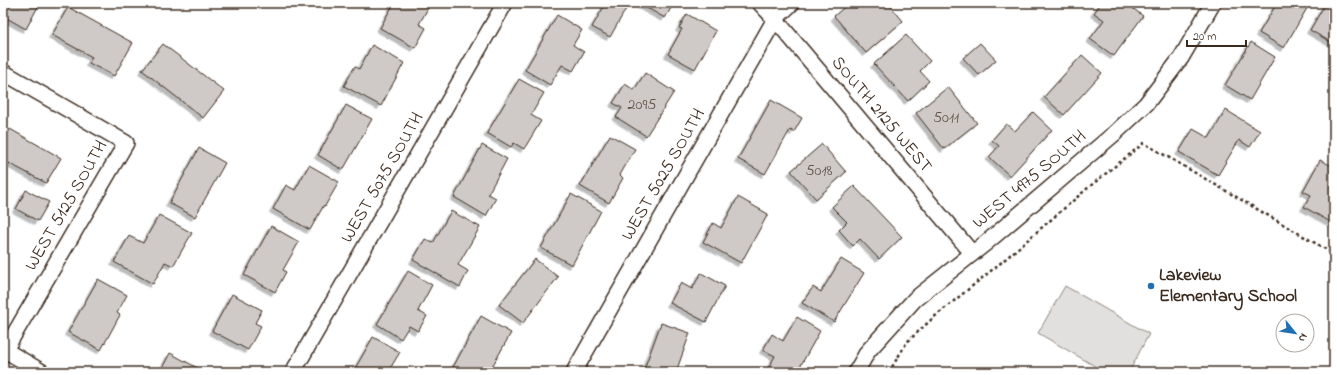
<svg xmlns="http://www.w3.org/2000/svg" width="1337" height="375" font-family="'Indie Flower',sans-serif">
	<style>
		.green { fill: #e2e0de; stroke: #8e857e }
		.building { fill: #cfcac7; stroke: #3b2a1e; filter: url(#shadow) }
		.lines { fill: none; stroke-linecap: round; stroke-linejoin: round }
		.street-casing { stroke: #3b2a1e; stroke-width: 18 }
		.path { stroke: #3b2a1e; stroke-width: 2.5; stroke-dasharray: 3 3; stroke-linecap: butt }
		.street { stroke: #fff; stroke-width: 15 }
		.poi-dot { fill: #1f6fb2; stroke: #fff; stroke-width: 1.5 }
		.labels { text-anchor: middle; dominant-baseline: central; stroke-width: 3; stroke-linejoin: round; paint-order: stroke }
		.number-label { font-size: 16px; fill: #605248 }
		.street-label { font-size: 18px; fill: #3b2a1e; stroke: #fff }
		.poi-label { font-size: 18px; font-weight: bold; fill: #3b2a1e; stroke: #fff; text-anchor: start }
	</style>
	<defs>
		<filter id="shadow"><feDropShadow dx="-3.5" dy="3.5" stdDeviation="0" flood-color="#0004"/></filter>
	</defs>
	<rect width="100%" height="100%" fill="#fff"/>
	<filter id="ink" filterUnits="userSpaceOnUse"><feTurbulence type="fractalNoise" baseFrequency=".025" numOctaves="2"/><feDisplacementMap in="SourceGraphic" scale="8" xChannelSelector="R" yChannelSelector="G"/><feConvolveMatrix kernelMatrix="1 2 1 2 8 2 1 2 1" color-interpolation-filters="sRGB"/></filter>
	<g filter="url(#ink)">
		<path class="green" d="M1065,286L1149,334L1129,372H1105L1038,333Z"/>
		<g class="building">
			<path d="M3,3H40L26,29L3,16Z"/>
			<path d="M394,3H431L419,24L426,28L415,48L380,28Z"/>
			<path d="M606,3H616L626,9L610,37L592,27Z"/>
			<path d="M638,3H674L665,18Z"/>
			<path d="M849,3H888L903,21L866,53L834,16Z"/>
			<path d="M1101,3H1126L1143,16L1114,56L1090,39L1104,20L1094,13Z"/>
			<path d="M1277,3H1310L1284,48L1259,33Z"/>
			<path d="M1325,4L1334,9V44L1310,30Z"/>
			<path d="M68,7L133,43L114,76L89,63L92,57L52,35Z"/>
			<path d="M687,14L716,31L695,69L668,54L682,29L679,28Z"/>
			<path d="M557,15L582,30L573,45L584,52L573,71L562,65L550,85L525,70Z"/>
			<path d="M906,35L930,61L920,71L929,81L908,101L874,64Z"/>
			<path d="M1251,42L1275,57L1250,100L1225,85Z"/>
			<path d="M980,43L996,60L979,75L963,58Z"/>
			<path d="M163,44L224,91L203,118L142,70Z"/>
			<path d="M372,45L404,63L381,106L344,86L355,66L359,69Z"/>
			<path d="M1082,55L1102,73L1064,115L1044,97Z"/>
			<path d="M645,73L674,92L646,136L616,117L622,108L613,103L625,84L634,90Z"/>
			<path d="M519,79L544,93L531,115L541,121L524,149L514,143L511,147L487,133Z"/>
			<path d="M948,87L977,123L944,149L916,113Z"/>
			<path d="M771,100L802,118L794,132L790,130L765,174L738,159Z"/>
			<path d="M346,105L372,119L343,170L318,155Z"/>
			<path d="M1226,110L1260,131L1250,147L1239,140L1218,175L1179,152L1193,129L1209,138Z"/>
			<path d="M1033,112L1052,130L1010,176L989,157L999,146L992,140L1006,124L1015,131Z"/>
			<path d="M10,129L61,158L46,183L3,160V142Z"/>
			<path d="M610,135L635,149L620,175L623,178L609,203L580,186Z"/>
			<path d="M822,144L846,172L816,199L791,171Z"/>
			<path d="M482,145L507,159L488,194L496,198L486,216L454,197Z"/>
			<path d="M199,148L225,163L195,217L169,203Z"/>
			<path d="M1320,160L1334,167V224L1304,207L1311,195L1303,191Z"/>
			<path d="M309,165L339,182L325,206L324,205L310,230L273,209L286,185L295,190Z"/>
			<path d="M854,186L902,237L879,259L860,239L853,246L839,230L847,222L832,207Z"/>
			<path d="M26,190L49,202L38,221L16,209Z"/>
			<path d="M571,194L601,211L572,265L541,248Z"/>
			<path d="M738,197L768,214L741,263L703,242L713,223L721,228Z"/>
			<path d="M451,211L480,227L458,265L468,271L460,287L413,260L425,239L433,243Z"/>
			<path d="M159,215L192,233L173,266L165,262L153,284L114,262L129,236L143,243Z"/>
			<path d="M271,226L299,242L283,270L286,272L275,292L244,275Z"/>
			<path d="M535,259L558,277L523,323L499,305Z"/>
			<path d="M841,259L864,273L834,322L802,303L813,287L821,292Z"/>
			<path d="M408,271L432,285L418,311L427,316L418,331L409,326L401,339L377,324Z"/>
			<path d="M701,273L725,286L706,322L670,303L681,283L692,289Z"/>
			<path d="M98,279L127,295L117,313L120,315L101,350L68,332Z"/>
			<path d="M232,294L262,310L255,323L261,326L248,350L212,331Z"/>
			<path d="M481,316L511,333L489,372H458L452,369Z"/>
			<path d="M797,317L820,331L797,372H774L768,369L775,356L763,350L772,334L783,341Z"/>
			<path d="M661,323L690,333L676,372H643Z"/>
			<path d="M373,337L400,352L388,372H353Z"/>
			<path d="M170,353L205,372H160Z"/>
		</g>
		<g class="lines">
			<defs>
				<g id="street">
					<path d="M760,3L775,19L972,253"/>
					<path d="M3,72L126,143L5,350"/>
					<path d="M3,349L42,372"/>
					<path d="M575,370L775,19L792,3"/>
					<path d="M293,372L505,3"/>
					<path d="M856,372L868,351L915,299L987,242L1115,133L1146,104L1181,58L1213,3"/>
				</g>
			</defs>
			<use href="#street" class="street-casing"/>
			<path class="path" d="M889,372L907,342L933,318L1003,261L1089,187L1144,143L1334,254"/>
			<use href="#street" class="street"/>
		</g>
	</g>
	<circle class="poi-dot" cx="1151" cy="286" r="4"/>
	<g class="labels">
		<g class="number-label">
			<text x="642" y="105">2095</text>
			<text x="946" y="118">5011</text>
			<text x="819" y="171">5018</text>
		</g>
		<g class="street-label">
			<text transform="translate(881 115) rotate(50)">SOUTH 2125 WEST</text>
			<text transform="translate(664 175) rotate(-60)">WEST 5025 SOUTH</text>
			<text transform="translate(383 178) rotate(-60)">WEST 5075 SOUTH</text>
			<text transform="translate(1030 180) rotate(-40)">WEST 4975 SOUTH</text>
			<text transform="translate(67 206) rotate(-60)">WEST 5125 SOUTH</text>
		</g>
		<g class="poi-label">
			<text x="1159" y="276">Lakeview<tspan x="1159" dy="21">Elementary School</tspan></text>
		</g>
	</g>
	<rect width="1337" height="375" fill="none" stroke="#fff" stroke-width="16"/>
	<rect x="8" y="8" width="1321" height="359" fill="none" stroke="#3b2a1e" stroke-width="1.5" filter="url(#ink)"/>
	<g transform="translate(1295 333) rotate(120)"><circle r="19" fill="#ffffff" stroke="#b1aaa5"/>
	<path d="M0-3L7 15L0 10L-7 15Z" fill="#1f6fb2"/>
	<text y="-6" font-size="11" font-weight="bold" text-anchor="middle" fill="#3b2a1e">N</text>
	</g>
	<path d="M1187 40v6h59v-6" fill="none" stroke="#3b2a1e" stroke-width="2"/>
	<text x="1193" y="40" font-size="12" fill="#3b2a1e" stroke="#ffffff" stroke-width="3" paint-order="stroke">20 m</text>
</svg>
